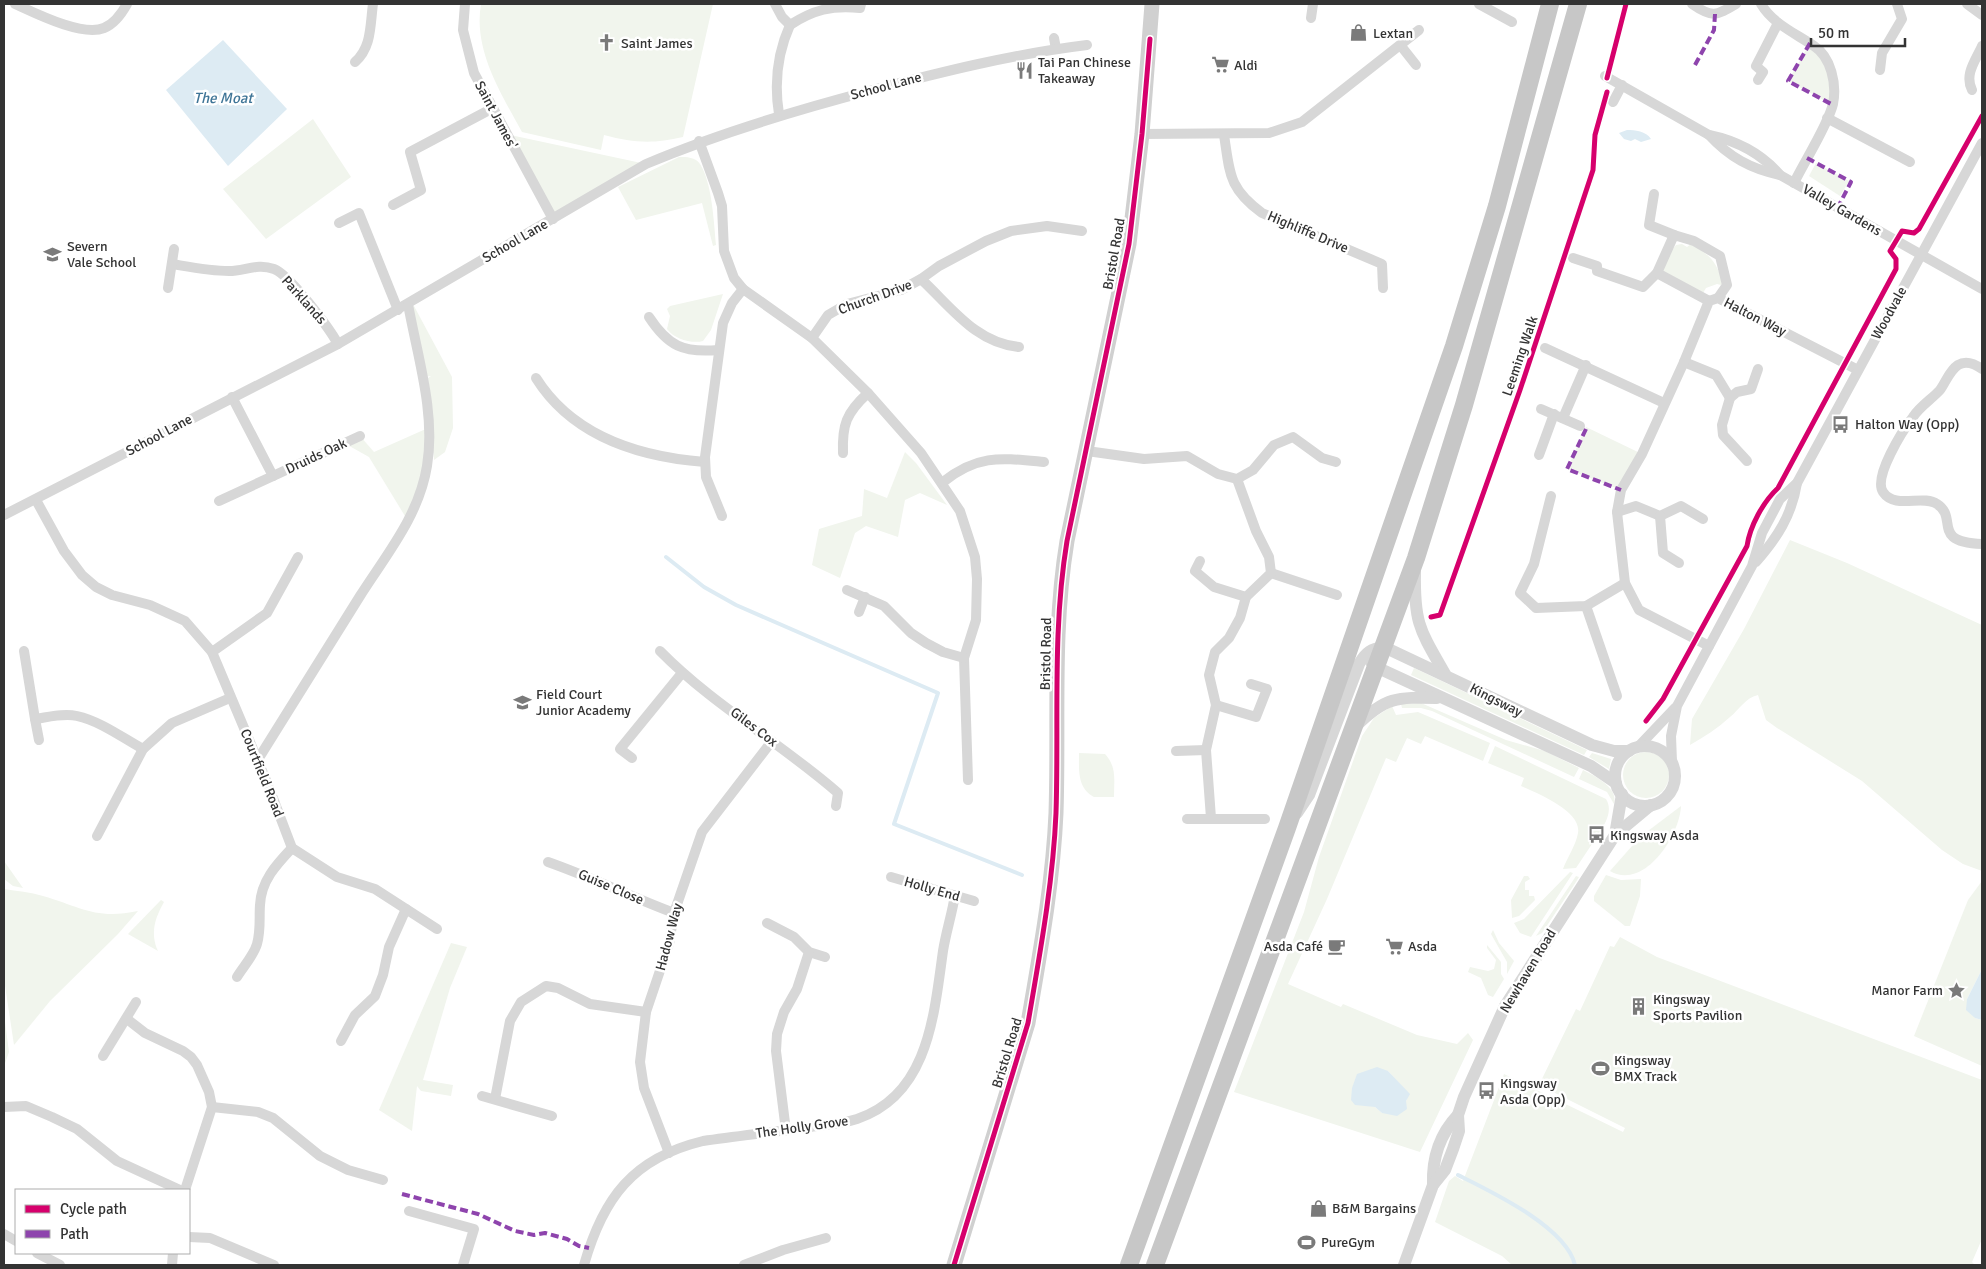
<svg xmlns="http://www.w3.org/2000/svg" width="1986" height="1269" font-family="Signika,sans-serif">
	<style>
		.green { fill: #f1f5ed; fill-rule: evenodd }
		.water { fill: #ddebf3 }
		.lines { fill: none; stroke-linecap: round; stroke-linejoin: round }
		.stream { stroke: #ddebf3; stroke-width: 4 }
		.minor { stroke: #d7d7d7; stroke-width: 10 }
		.tertiary { stroke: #d7d7d7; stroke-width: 12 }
		.secondary { stroke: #d0d0d0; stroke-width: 15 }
		.trunk { stroke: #c7c7c7; stroke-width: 18 }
		.quiet { stroke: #8e44ad; stroke-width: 4; stroke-dasharray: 8 4; stroke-linecap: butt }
		.cycleway-casing { stroke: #fff; stroke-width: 8 }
		.cycleway { stroke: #d6006c; stroke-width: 5 }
		.labels { text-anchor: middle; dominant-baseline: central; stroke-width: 5; stroke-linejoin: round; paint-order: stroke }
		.poi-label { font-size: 14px; fill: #333; stroke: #fff; text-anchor: start }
		.street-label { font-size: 14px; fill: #333; stroke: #fff }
		.water-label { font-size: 15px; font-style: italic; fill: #3f7597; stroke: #fff }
	</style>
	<rect width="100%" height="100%" fill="#fff"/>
	<g class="green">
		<path d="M481,4H713L683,137C653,144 634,143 604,135L601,150L522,132C501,93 473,50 481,4Z"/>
		<path d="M1810,43L1828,62L1833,105L1788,81Z"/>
		<path d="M313,119L351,177L266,239L223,189Z"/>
		<path d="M506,134L646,164L553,219Z"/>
		<path d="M679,157C686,157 696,157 700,164C712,182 714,223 716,245L713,246L702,203L636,220L618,187Z"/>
		<path d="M1816,163L1849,181L1840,196L1809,176Z"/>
		<path d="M1682,244L1687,247L1691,244C1711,256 1716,261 1723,283L1721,285L1717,284L1706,288L1703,293L1663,271L1669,254L1676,245Z"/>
		<path d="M723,294L711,330L703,341C692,344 674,339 667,329L670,316L667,309L670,306Z"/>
		<path d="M414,306L452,377L453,428L445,452L434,460L428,378L431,376L424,377L410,309Z"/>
		<path d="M1586,427L1642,454L1621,490L1567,469Z"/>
		<path d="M428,428L427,465L408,521L369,457L344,443L360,436L374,452Z"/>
		<path d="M905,452L916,463L947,505L920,493L905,500L898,537L866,526L855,533L840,578L812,565L819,529L862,516L864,489L887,498Z"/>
		<path d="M1790,540L1847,563L1982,625V871L1963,864L1942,850L1862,781L1777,728L1766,720L1758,695C1745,698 1740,709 1730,717C1718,728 1704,737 1690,745L1692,719L1744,629Z"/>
		<path d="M1414,668L1587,750L1584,755L1411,675Z"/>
		<path d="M1421,703L1506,740L1545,751L1579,768L1574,777L1432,711L1421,708H1402L1401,704Z"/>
		<path d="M1392,706L1396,715L1418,712L1490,743L1483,761L1425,736L1421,744L1407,738L1396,762L1386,758L1327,899L1288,984L1341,1007L1343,1004L1417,1035L1457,1044L1468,1033L1473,1040L1420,1152L1234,1092L1304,912L1319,857L1362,736L1374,718ZM1388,1071L1409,1094L1406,1101L1382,1113L1375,1107Z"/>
		<path d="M1495,746L1606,799C1613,810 1606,823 1599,833L1596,832L1591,839L1594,841L1576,868L1563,869C1567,858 1576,845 1578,833C1582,811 1536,793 1521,786L1524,778L1488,763Z"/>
		<circle cx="1646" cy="775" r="23"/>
		<path d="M1079,753L1105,754C1117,767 1114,780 1114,797H1094C1077,788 1079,770 1079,753Z"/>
		<path d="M1592,753L1611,759L1609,769L1589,757Z"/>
		<path d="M1583,770C1595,776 1619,788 1614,804L1607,792L1579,779Z"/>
		<path d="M1681,806C1680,835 1644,891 1610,871L1640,837Z"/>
		<path d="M4,861L23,888L13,886L4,879Z"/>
		<path d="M1570,872L1573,873L1531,937L1520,933L1514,923L1524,919Z"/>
		<path d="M1606,875L1621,880L1641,879L1640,896L1630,926H1625L1594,901V896Z"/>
		<path d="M1524,876H1528L1530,879L1525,882V890H1529V896H1534L1535,900L1519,916L1512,918L1511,900Z"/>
		<path d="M1576,876L1579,877L1576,882L1542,933L1536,936Z"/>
		<path d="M1982,881V969L1967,999L1975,1018L1982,1020V1066L1914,1036L1968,900Z"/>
		<path d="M4,889C17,891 30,892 43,896C81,907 96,920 138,911L118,934L50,1001L14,1045L4,979Z"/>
		<path d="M161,900L164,902C155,918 150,933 158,951L128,934Z"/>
		<path d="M1493,930L1499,943L1514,961L1507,974V962L1491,934Z"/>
		<path d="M1620,937L1657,957L1982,1080V1239L1972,1262L1975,1265H1512L1502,1256L1435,1222L1449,1181L1455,1176L1463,1181L1504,1074L1623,1132L1625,1128L1539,1085L1576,1009L1580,1011L1610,946L1614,947Z"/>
		<path d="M451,943L467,947L450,988L423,1080L453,1085L451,1096L421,1091L417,1086L412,1131L379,1110Z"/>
		<path d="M1487,945L1501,962V974L1504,979L1493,997L1488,995L1481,978L1468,972L1470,967L1488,971L1494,969L1496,960L1487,948Z"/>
		<path d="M4,1014L9,1052L4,1066Z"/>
	</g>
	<g class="water">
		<path d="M223,40L287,109L228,166L166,90Z"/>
		<path d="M1627,130C1635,130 1646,131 1651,139L1641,142L1635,139L1631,141L1624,139L1619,133Z"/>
		<path d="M1982,969V1020L1975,1018L1966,1010L1967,999Z"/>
		<path d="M1377,1067L1388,1071L1410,1094L1406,1101L1407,1109L1397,1116L1382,1113L1375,1107L1355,1105L1351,1100L1352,1088L1357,1074Z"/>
	</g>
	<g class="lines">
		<g class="stream">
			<path d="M666,557L704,587L736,605L938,693L894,824L1022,875"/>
			<path d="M1458,1175C1492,1192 1566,1227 1575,1265"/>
		</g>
		<g class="minor">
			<path d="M15,4C35,13 82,37 104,28C114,24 122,13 127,4"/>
			<path d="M465,4L463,30L474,73L553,219"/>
			<path d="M775,4L782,17L790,25C777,54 774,83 779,114"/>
			<path d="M1479,4L1512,22"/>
			<path d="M1692,4C1712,18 1716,16 1736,4"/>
			<path d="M1761,4C1773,24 1795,33 1814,46C1831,57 1837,84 1833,104C1828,125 1804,162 1794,183"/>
			<path d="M1967,4L1982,15"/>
			<path d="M1311,18L1313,4"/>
			<path d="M790,25C813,10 832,5 860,8L861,4"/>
			<path d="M1054,38L1056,49"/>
			<path d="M1401,46L1416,65"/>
			<path d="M355,62C372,47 370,25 373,4"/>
			<path d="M1880,70L1882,53L1902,19L1897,4"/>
			<path d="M1605,76L1709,135C1738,141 1761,153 1780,175L1982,289"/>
			<path d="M1758,80L1763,72L1756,66L1778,23"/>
			<path d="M1972,90C1964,74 1976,60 1982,46"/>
			<path d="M1613,102L1622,85"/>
			<path d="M1827,118L1910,162"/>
			<path d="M1142,134L1269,133L1302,122L1419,30"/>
			<path d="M1224,135C1230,173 1228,188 1262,213L1382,264L1383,288"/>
			<path d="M1709,135C1729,157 1751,169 1780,175"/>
			<path d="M699,141L718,193L722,206L724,251L734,278L743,289L812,338L868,393L921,453L960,511L975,557L977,579L976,620L964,658L968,780"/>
			<path d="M1654,194L1649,225L1674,235"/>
			<path d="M393,205L421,190L410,152L493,108"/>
			<path d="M339,223L359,213L398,310"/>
			<path d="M1573,258L1597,266V271L1643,287L1657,273"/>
			<path d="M172,264C190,267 210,271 229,271C245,271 257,263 274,269C290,275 329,328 338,344"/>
			<path d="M921,279C952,308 976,343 1019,347"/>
			<path d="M168,288L174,249"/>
			<path d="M1709,301L1657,273L1674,235L1694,241L1720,256L1727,285L1718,298"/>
			<path d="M649,317C668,346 683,353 718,350"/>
			<path d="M812,338L828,315L847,304L901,290L921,279L939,266L986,241L1011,231L1047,226L1082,231"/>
			<path d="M1545,348L1664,403"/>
			<path d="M1684,362L1716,375L1730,398"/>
			<path d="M1982,369C1975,364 1966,360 1958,365C1949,371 1946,382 1940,390C1932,399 1920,406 1913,417C1903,430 1873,477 1883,492C1895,510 1923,494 1937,504C1959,518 1930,542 1982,544"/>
			<path d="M536,378C573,437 640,457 705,462"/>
			<path d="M232,397L273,476"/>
			<path d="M1541,409L1580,426"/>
			<path d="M1563,418L1586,365"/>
			<path d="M1087,451L1144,459L1187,456L1218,474L1237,479L1253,470L1274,445L1293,437L1322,458L1336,462"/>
			<path d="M843,453C842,425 846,413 868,393"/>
			<path d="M1539,455L1554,414"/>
			<path d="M1747,461L1723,435L1722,425L1730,398L1737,392L1751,389L1758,369"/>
			<path d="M943,482C978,454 1001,458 1044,462"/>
			<path d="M1551,496L1534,564L1520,593L1536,608L1586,606L1625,583"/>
			<path d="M36,500L64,551L82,575L96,587L112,595L150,605L185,621L212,652L268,785L292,848L337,877L375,889L437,929"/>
			<path d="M219,501L360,436"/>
			<path d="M1617,512L1636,506L1660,516L1681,506L1703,519"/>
			<path d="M4,515L338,344L646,164C719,133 793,111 869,91C941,72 1013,54 1087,45"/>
			<path d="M722,516L706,477L705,457L723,323L732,303L743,289"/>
			<path d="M1660,516L1663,553L1679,563"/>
			<path d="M1200,561L1195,571L1214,587L1246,597"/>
			<path d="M1756,562C1777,538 1792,515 1797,483"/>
			<path d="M1271,573L1337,595"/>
			<path d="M847,590L884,606L911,633L926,643L943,652L964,658"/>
			<path d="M1586,606L1617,696"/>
			<path d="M859,612L865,597"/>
			<path d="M1709,646L1639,610L1625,583L1617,512L1621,490L1642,454L1684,362L1709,301L1718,298L1858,370"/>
			<path d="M24,651L35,719C49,717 64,713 77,716C100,721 123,738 143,749"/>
			<path d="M660,651C713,705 781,743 838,793L836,806"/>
			<path d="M212,652L267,613L298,557"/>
			<path d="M1216,705L1256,717L1267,689L1251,684"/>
			<path d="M35,719L39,740"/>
			<path d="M1638,747L1675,708"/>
			<path d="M1176,751L1206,750"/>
			<path d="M632,758L620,749L682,673"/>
			<path d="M257,761C291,706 326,651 360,596C386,555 419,516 427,466C436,413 417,355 408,304"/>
			<path d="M1672,762L1671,736L1677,706L1752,566L1762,533L1780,499L1797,483L1982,143"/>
			<path d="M1211,818L1206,750L1216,705L1209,675L1215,652L1229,638L1240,618L1246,597L1271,573L1269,557L1256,531L1237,479"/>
			<path d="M1187,819H1265"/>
			<path d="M97,836L143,749L172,723L230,698"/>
			<path d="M548,862C591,877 631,897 674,913"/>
			<path d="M891,877L974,901"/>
			<path d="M767,923L794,937L809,952L825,957"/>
			<path d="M237,977C243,967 254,955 257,944C261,930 259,918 260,905C261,881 276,865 292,848"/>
			<path d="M127,1019L145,1033L183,1051L191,1057L197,1065L209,1092L212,1107L185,1190"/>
			<path d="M341,1041L355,1015L375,996L383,975L389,947L406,909"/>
			<path d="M103,1056L136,1002"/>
			<path d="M482,1096L552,1116"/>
			<path d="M495,1099L510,1021L521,1002L546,986L558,988L590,1004L646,1012"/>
			<path d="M4,1107L26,1106L52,1117L77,1129L117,1161L180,1190"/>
			<path d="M212,1107L258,1112L273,1118L320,1156L348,1170L383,1180"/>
			<path d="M786,1131L776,1051L777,1034L784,1012L797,989L809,952"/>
			<path d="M669,1153L644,1088L640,1062L646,1012L669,944L674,913L702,832L772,741"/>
			<path d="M409,1211L474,1229L463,1265"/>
			<path d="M4,1234L16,1241"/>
			<path d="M189,1237L210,1238L274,1265"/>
			<path d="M37,1253L60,1265"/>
			<path d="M172,1265L173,1253"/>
			<path d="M584,1265C603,1198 633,1158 703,1141C738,1136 774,1132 809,1127C825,1125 842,1124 857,1119C929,1095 934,1014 943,951C946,932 952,914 955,895"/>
			<path d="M744,1265L783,1250L826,1238"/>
		</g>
		<g class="tertiary">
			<path d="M1415,572C1414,624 1420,630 1445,674"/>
			<path d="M1371,662L1376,667L1591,766L1616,783"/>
			<path d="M1356,726C1385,697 1397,697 1437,698"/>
			<circle cx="1645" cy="776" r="30"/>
			<path d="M1297,813L1309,795L1359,664C1366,652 1371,649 1384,647L1592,745L1614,751H1629"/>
			<path d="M1615,835L1622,794"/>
			<path d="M1433,1185C1432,1159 1440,1134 1458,1115"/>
			<path d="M1404,1265L1433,1185L1445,1170L1453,1149L1459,1131L1458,1115L1464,1097L1505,1006L1615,835L1651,805"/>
		</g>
		<path class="secondary" d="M954,1265L1028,1023C1040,953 1053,883 1056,813C1059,722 1052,632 1067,541L1129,244L1142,134L1152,4"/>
		<g class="trunk">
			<path d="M1129,1265L1287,828L1454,346L1497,206L1550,4"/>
			<path d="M1155,1265L1416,558L1464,405L1578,4"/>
		</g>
		<g class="quiet">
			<path d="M1810,43L1788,81L1833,105"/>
			<path d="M1695,65L1714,30L1715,14"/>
			<path d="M1807,158L1851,182L1838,207"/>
			<path d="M1586,429L1567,469L1621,490"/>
			<path d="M402,1194L478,1214L515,1231L534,1235L545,1233L567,1239L579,1246L589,1248"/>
		</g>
		<defs>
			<g id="cycleway">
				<path d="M1607,78L1626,4"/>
				<path d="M1431,617L1440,615L1520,390L1593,170L1595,135L1607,92"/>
				<path d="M1646,721L1663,699L1747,546C1750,526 1763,502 1778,488L1896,269V259L1890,251L1902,231L1914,233L1919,229L1982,116"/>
				<path d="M954,1265L1028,1023C1040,953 1053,883 1056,813C1059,722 1052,632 1067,541L1129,244L1142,134L1150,39"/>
			</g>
		</defs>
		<use href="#cycleway" class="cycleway-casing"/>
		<use href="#cycleway" class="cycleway"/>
	</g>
	<defs>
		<symbol id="shop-bare" viewBox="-9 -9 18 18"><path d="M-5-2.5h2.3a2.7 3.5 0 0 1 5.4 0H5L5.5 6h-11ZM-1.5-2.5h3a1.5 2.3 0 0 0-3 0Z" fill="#7a7a7a" stroke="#fff" stroke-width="2.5" paint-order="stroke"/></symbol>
		<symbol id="church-bare" viewBox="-9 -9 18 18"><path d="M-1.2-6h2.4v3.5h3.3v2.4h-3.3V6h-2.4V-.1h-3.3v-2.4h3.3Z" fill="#7a7a7a" stroke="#fff" stroke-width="2.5" paint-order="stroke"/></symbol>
		<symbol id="supermarket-bare" viewBox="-9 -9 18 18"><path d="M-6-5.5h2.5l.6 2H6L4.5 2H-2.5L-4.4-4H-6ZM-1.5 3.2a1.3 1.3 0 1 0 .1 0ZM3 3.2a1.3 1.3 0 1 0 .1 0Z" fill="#7a7a7a" stroke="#fff" stroke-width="2.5" paint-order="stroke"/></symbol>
		<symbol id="restaurant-bare" viewBox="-9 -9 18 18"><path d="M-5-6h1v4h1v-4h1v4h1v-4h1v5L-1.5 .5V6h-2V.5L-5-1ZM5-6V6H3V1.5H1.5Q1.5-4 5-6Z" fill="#7a7a7a" stroke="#fff" stroke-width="2.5" paint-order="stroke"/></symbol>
		<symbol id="school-bare" viewBox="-9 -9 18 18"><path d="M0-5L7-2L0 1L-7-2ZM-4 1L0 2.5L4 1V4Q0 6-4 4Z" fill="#7a7a7a" stroke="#fff" stroke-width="2.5" paint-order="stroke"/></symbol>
		<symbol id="bus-bare" viewBox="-9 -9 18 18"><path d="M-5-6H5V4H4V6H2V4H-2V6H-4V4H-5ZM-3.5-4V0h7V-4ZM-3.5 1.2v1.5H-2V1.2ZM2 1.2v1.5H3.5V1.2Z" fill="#7a7a7a" stroke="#fff" stroke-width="2.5" paint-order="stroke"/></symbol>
		<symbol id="cafe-bare" viewBox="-9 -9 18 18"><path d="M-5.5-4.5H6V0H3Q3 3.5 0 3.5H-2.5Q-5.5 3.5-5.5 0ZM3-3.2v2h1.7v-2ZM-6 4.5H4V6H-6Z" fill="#7a7a7a" stroke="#fff" stroke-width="2.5" paint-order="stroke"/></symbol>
		<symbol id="sight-bare" viewBox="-9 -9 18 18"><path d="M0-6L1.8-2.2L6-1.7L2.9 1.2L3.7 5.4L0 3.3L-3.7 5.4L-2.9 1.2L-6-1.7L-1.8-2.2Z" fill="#7a7a7a" stroke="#fff" stroke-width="2.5" paint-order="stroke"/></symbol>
		<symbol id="building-bare" viewBox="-9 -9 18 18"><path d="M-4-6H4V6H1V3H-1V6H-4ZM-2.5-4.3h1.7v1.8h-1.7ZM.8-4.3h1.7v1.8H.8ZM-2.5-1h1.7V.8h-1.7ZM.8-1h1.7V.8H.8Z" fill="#7a7a7a" stroke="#fff" stroke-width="2.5" paint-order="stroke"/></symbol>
		<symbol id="stadium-bare" viewBox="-9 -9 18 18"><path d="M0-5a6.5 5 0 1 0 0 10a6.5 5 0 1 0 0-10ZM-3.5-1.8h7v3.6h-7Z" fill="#7a7a7a" stroke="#fff" stroke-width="2.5" paint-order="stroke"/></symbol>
	</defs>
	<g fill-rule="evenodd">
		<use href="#shop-bare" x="1346" y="20" width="25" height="25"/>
		<use href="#church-bare" x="594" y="30" width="25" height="25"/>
		<use href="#supermarket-bare" x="1208" y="52" width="25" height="25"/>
		<use href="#restaurant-bare" x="1012" y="58" width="25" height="25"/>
		<use href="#school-bare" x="40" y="242" width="25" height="25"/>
		<use href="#bus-bare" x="1828" y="412" width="25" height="25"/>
		<use href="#school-bare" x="510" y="690" width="25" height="25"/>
		<use href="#bus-bare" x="1584" y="822" width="25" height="25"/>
		<use href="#cafe-bare" x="1324" y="934" width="25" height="25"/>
		<use href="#supermarket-bare" x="1382" y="934" width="25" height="25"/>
		<use href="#sight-bare" x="1944" y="978" width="25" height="25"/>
		<use href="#building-bare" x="1626" y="994" width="25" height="25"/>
		<use href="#stadium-bare" x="1588" y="1056" width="25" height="25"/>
		<use href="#bus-bare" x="1474" y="1078" width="25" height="25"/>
		<use href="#shop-bare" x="1306" y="1196" width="25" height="25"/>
		<use href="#stadium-bare" x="1294" y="1230" width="25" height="25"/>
	</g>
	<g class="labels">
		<g class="poi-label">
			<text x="1373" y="33">Lextan</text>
			<text x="621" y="43">Saint James</text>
			<text x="1038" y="62">Tai Pan Chinese<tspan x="1038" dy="16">Takeaway</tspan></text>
			<text x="1234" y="65">Aldi</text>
			<text x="67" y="246">Severn<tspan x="67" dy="16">Vale School</tspan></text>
			<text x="1855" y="424">Halton Way (Opp)</text>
			<text x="536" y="694">Field Court<tspan x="536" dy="16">Junior Academy</tspan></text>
			<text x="1610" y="835">Kingsway Asda</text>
			<text x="1323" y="946" text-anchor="end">Asda Café</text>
			<text x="1408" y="946">Asda</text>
			<text x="1943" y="990" text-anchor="end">Manor Farm</text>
			<text x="1653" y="999">Kingsway<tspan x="1653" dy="16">Sports Pavilion</tspan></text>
			<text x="1614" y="1060">Kingsway<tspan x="1614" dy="16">BMX Track</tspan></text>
			<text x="1500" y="1083">Kingsway<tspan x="1500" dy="16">Asda (Opp)</tspan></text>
			<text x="1332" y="1208">B&amp;M Bargains</text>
			<text x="1321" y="1242">PureGym</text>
		</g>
		<g class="street-label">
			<text transform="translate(886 86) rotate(-15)">School Lane</text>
			<text transform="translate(496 115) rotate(62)">Saint James'</text>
			<text transform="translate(1842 210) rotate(30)">Valley Gardens</text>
			<text transform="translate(1308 232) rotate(23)">Highliffe Drive</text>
			<text transform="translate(515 241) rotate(-30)">School Lane</text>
			<text transform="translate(1114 254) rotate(-80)">Bristol Road</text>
			<text transform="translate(875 297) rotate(-20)">Church Drive</text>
			<text transform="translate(304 300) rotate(48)">Parklands</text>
			<text transform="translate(1889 313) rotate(-61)">Woodvale</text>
			<text transform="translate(1755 317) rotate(27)">Halton Way</text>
			<text transform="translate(1520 356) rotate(-71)">Leeming Walk</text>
			<text transform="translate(159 435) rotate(-28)">School Lane</text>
			<text transform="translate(316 456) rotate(-25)">Druids Oak</text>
			<text transform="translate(1046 654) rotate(-89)">Bristol Road</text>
			<text transform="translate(1496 700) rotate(27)">Kingsway</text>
			<text transform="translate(754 727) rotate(37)">Giles Cox</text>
			<text transform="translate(262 773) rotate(68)">Courtfield Road</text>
			<text transform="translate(611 887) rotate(23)">Guise Close</text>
			<text transform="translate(932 889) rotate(16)">Holly End</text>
			<text transform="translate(669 937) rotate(-75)">Hadow Way</text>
			<text transform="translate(1528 971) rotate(-59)">Newhaven Road</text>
			<text transform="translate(1007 1053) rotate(-73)">Bristol Road</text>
			<text transform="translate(802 1127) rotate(-8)">The Holly Grove</text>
		</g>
		<g class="water-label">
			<text x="223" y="98">The Moat</text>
		</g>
	</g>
	<rect width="1986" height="1269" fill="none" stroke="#333333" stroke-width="10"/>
	<rect x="15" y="1189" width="175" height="65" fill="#ffffff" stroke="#adadad"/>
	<rect x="25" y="1205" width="25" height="8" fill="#d6006c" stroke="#adadad"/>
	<text x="60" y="1214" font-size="15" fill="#333333">Cycle path</text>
	<rect x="25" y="1230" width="25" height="8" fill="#8e44ad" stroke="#adadad"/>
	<text x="60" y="1239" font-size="15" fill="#333333">Path</text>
	<path d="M1811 38v8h94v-8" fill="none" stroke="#333333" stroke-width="2.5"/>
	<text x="1818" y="38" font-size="15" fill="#333333" stroke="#ffffff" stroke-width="4" paint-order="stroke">50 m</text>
</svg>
